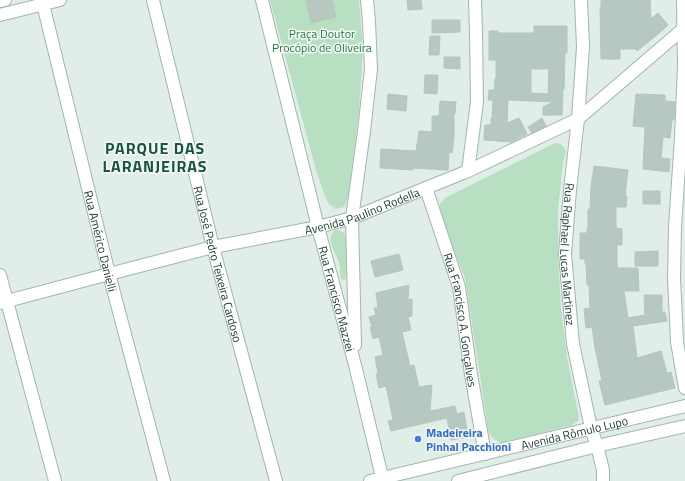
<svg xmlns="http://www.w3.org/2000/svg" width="685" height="481" font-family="'Titillium Web',sans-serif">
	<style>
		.green { fill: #b9dfc3 }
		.building { fill: #b6c8c0; stroke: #b3c7be; fill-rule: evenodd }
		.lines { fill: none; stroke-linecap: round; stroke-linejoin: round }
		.minor-casing { stroke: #a3b5ae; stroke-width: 14 }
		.tertiary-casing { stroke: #a3b5ae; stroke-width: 14 }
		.minor { stroke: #fff; stroke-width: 12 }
		.tertiary { stroke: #fff; stroke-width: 12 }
		.shop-dot { fill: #3f7fe0; stroke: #f2f9f5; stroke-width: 1.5 }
		.labels { text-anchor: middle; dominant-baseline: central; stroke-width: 3; stroke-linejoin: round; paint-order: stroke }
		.park-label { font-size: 12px; fill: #287846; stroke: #f2f9f5 }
		.street-label { font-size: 12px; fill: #203f36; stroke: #f2f9f5 }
		.shop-label { font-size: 12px; font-weight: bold; fill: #366cbe; stroke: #f2f9f5; text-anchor: start }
		.district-label { font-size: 16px; font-weight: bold; letter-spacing: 1px; fill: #1b5244; stroke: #f2f9f5 }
	</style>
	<rect width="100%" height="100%" fill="#e1ede7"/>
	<g class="green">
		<path d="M270,0H359L363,50L359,111L348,198L344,207L336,209L329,204L325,196L316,170Z"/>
		<path d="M557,143L563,146L566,151L563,163L558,210V260L561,308L567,357L579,418L578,421L572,425L501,443C494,440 490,436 488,429L465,278L439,212C438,206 441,202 445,198L553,144Z"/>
		<path d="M336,230C342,230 345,233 346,238V279L344,280L341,279C339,274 341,268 339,263C336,253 324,237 336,230Z"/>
	</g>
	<g class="building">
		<path d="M306,0H332L336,17L311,23Z"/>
		<path d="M407,0H421L422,9L408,10Z"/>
		<path d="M601,0H650L651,19L658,13L668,25L657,35L637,51L636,49H620V59H601L600,7H601Z"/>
		<path d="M432,20H460V32L432,33Z"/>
		<path d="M534,26H567V53H565L564,89H563L562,115H543V107L553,102L508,100L507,123L519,118L527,134L511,142L484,140L485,125H491V118L492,119L493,100H488L489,90H494L495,79H496V60H489V31H498V33H534ZM531,69H549L548,94L531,93Z"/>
		<path d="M430,36H440L439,55H429Z"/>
		<path d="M444,57H460V69L444,68Z"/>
		<path d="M425,75H438L437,94L424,93Z"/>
		<path d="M388,94L407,96L406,111L387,109Z"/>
		<path d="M636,94L665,95V101L675,102L674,120H672L670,138L663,137L661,158L670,159L669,172L643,169L645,127L633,126Z"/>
		<path d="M440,101L456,102L455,114H454V137L452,153L449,152L448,170L413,168V170L380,168L381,149L416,151L419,131L432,132V116H439Z"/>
		<path d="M542,118L546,126L532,133L528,127Z"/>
		<path d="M594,166L628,170L625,196H627L626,207H616V228L622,229V245H617V268H638L639,291H624L628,318L645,315L644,295H662V312H665L667,321L633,326L637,358L661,351L667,373L671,372L675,388L605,405L599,381H602L595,348L592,327L586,328L584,309L590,308L589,285H587L586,264H585V259H580V233H587V228H588V209H590L591,187Z"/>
		<rect x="643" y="191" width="17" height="13"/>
		<path d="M658,251V266H635V252Z"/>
		<path d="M399,254L403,270L375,277L371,261Z"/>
		<path d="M409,285L408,300L412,299V316L408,317L411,330L402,332L410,366L414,365L419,387L432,385L430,411L455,406L457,414L464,412L468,437L451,440L447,418L391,431L388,421L393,420L386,386L379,388L376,374L378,373L375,357L383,355L379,337L373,339L370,327H372L369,317L376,315L374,308H378L376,293Z"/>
	</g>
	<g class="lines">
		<defs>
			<g id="minor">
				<path id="s1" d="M42,0L109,274L164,481"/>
				<path id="s2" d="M153,0L213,247L276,481"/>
				<path id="s3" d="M262,0L318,227L355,365L383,481"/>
				<path id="s4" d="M581,0L583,47L578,119L570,190L565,254L573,344L591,428L597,446L603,470V481"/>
				<path d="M683,0L684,65L681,138L675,226L674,278L677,342L685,388"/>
				<path d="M468,171L477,102L476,32L475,0"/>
				<path id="s5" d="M426,188L459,287L471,374L485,454"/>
				<path d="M0,275L55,481"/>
				<path id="s6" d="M0,303L109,274L213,247L318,227L352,218L426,188L468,171L578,119L683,29"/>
				<path d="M355,345L352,218L364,131L371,69L369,21L367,0"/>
			</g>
			<g id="tertiary">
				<path d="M0,1L5,0"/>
				<path d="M0,15L60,0"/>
				<path id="s7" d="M370,481L685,406"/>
				<path d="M458,481L597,446L685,426"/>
			</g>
		</defs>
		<use href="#minor" class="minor-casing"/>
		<use href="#tertiary" class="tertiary-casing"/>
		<use href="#minor" class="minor"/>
		<use href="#tertiary" class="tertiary"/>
	</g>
	<circle class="shop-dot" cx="418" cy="439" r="4"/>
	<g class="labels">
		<g class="park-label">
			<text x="322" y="33">Praça Doutor<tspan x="322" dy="14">Procópio de Oliveira</tspan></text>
		</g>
		<g class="street-label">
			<text stroke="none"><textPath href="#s6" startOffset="374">Avenida Paulino Rodella</textPath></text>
			<text stroke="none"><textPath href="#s1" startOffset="248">Rua Américo Danielli</textPath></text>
			<text stroke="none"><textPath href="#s4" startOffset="255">Rua Raphael Lucas Martinez</textPath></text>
			<text stroke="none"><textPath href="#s2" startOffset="272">Rua José Pedro Teixeira Cardoso</textPath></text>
			<text stroke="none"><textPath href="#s3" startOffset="308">Rua Francisco Mazzei</textPath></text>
			<text stroke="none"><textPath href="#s5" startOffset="137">Rua Francisco A. Gonçalves</textPath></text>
			<text stroke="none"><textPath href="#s7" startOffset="210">Avenida Rômulo Lupo</textPath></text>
		</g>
		<g class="shop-label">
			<text x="426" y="432">Madeireira<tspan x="426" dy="14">Pinhal Pacchioni</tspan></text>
		</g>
		<g class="district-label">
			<text x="155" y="148">PARQUE DAS<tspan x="155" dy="18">LARANJEIRAS</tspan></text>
		</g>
	</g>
</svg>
